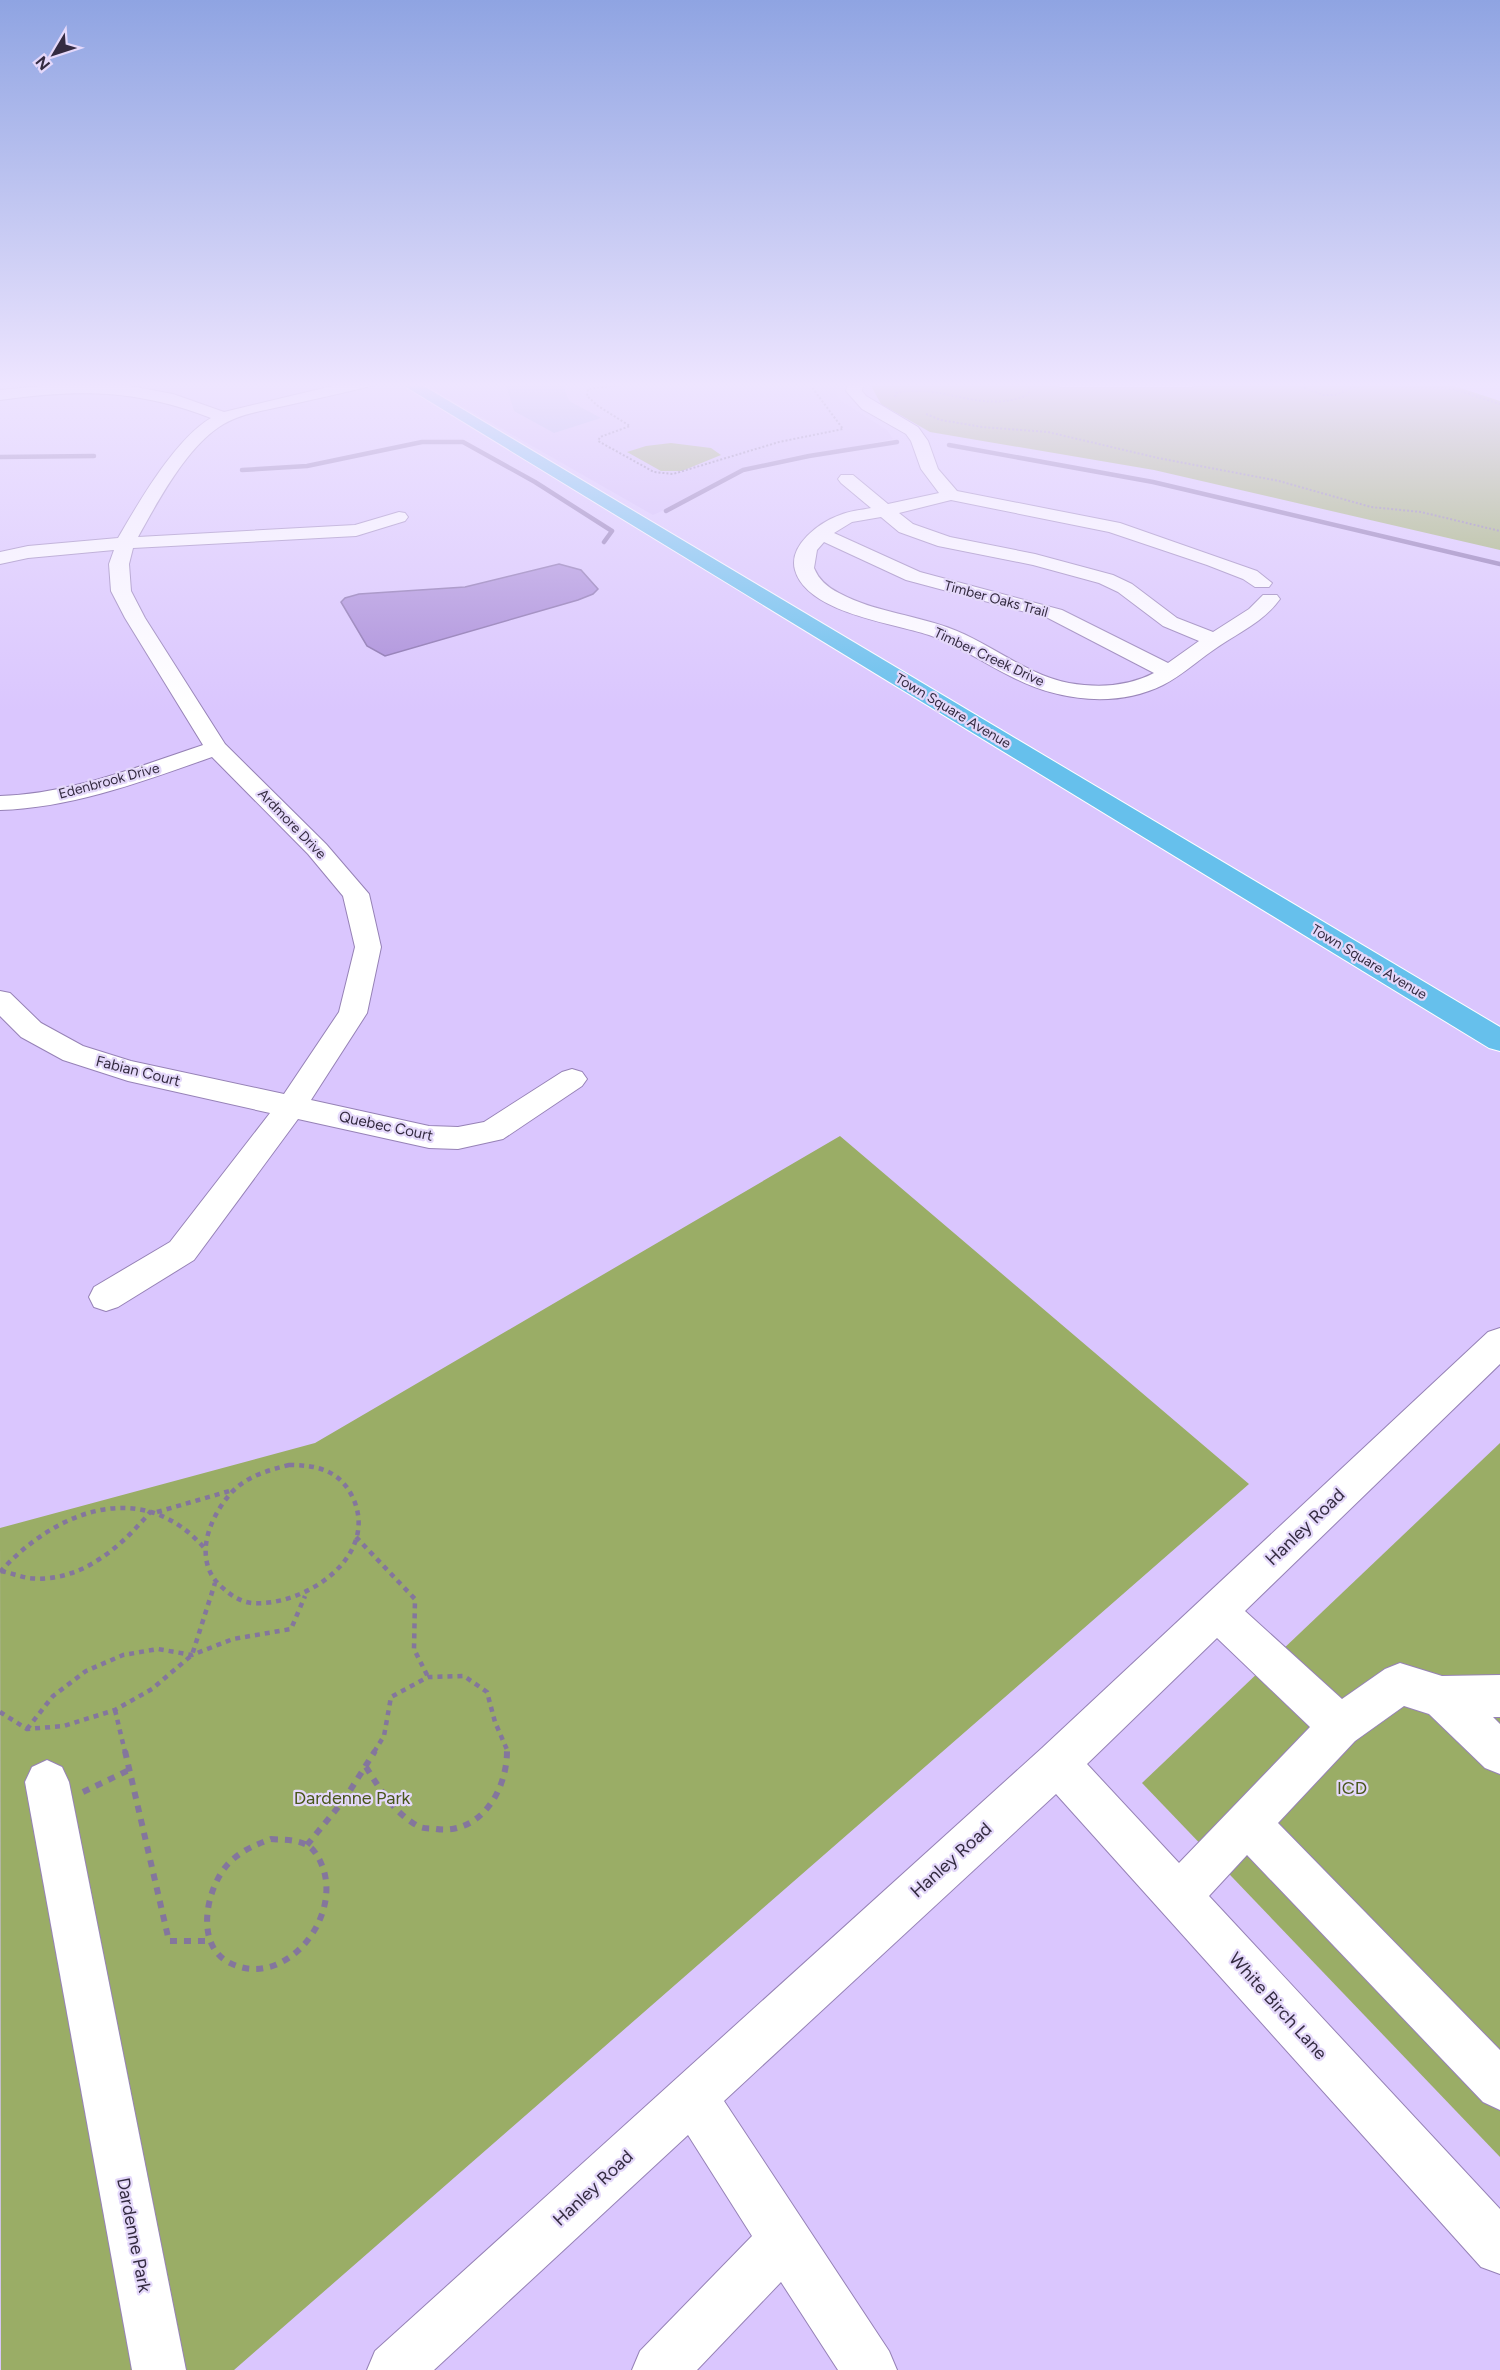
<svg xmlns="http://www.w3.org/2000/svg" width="1500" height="2370" font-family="Figtree,sans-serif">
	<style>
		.built { fill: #d2bbfa }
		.green { fill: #9aad66 }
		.water { fill: #a98cd8; stroke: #866fab; stroke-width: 1.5 }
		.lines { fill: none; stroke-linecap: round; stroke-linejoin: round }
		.stream { stroke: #866fab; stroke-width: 4.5 }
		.building { fill: #aeb2ea }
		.minor-casing { stroke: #9682b6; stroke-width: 2 }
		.major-casing { stroke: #fff; stroke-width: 2 }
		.path-far2 { stroke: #84769d; stroke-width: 2; stroke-dasharray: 2 2; stroke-linecap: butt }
		.path-far1 { stroke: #84769d; stroke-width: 4.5; stroke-dasharray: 5 5; stroke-linecap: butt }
		.path { stroke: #84769d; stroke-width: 6; stroke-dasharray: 7 7; stroke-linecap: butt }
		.minor { fill: #fff; fill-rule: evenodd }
		.major { fill: #66c0ec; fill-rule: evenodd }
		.labels { text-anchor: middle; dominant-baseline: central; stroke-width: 4.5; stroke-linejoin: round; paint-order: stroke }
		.far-street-label { font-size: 14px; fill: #342b41; stroke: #e4d8fa }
		.street-label { font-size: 15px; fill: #342b41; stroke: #e4d8fa }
		.near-street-label { font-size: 18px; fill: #342b41; stroke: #e4d8fa }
		.near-park-label { font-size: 18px; fill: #48561a; stroke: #e4d8fa }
	</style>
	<rect width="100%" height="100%" fill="#dac6fe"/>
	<path class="built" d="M420,382H836L838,399L887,430L893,439L743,470L720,480L691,498L653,515Z"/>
	<g class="green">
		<path d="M872,382H1442L1500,401V550L1154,470L930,432L881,404L870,384Z"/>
		<path d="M671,443L711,448L721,455L682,471H661L627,452L646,446Z"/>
		<path d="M840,1136L1249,1484L234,2370H1L0,1528L315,1443Z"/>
		<path d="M1500,1443V2157L1142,1783Z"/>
	</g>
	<path class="water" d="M559,564L581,570L598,589L593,594L578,600L385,656L367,646L341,602L345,598L359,594L465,587Z"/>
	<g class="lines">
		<g class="stream">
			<path d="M949,445L1153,482L1500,564"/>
			<path d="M0,457L94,456"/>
			<path d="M242,470L307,466L422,442H463L535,482L612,531L604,542"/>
			<path d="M666,511L743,470L809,456L897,442"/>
		</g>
	</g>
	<path class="building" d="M505,382H562L569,401L601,418L554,433L514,411Z"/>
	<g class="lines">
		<defs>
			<g id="minor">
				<path d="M349,382H376L374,385C344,393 314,399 284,406C262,411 238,414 219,427C185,450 158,501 138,537L355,525L399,512L405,513L408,517L405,521L356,536L133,548L129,564L131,591L145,618L225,744L326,844L369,894L381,947L367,1013L311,1100L429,1126L458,1127L484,1122L562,1072L572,1069L582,1072L587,1079L582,1086L503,1139L458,1149L429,1148L298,1119L194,1260L118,1307L106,1311L94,1307L89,1297L94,1287L170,1242L270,1113L128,1081L63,1060L21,1037L0,1016V991L10,993L41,1023L83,1046L131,1061L284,1094L339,1012L355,947L343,896L308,854L212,757C144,781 72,808 0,810V796C70,794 137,767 203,745L125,618L111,591L109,564L114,550L28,558L0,564V552L28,546L118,538C139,502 175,439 211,418C136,389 79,389 0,400V390L63,384L125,385L173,394L224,412Z"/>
				<path d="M848,382H864L862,391L866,396L918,427L928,441L938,469L957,491L1120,523L1257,571L1272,583L1269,587H1255L1243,579L1207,565L1109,532L951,500L899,513L913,524L950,537L1035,554L1113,575L1132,584L1177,618L1213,632L1249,609L1263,595H1277L1280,599C1263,623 1235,634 1212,651C1196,662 1181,676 1163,685C1117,708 1059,701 1014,678C986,665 959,645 929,635C893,623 807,613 795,570C788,545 820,522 840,515C849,511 861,510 871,508L841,483L838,479L841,475H853L888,504L939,493L921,469L911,441L906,434L862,409L846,391ZM881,517L899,532L938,546L1033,565L1099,583L1118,592L1163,626L1199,641L1168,663L1062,610L920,572L834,533L852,522ZM824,542L906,580L1048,618L1154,673C1127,687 1098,688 1069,683C1028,675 995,647 957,631C919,615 876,613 839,593C827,587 819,580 814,568L817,550Z"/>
				<path d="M1052,382H1200L1192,387H1060Z"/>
				<path d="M1500,1328V1364L1245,1611L1342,1699L1385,1669L1400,1663L1442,1676L1500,1675V1717H1493L1500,1724V1774L1485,1768L1429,1714L1404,1706L1355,1741L1278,1823L1500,2050V2110L1483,2102L1247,1855L1209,1896L1500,2209V2274L1481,2267L1056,1794L724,2101L889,2351L897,2370H838L781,2282L697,2370H632L640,2351L752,2236L688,2135L434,2370H367L375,2351L1042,1748L1488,1332ZM1217,1638L1310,1727L1179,1863L1087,1764Z"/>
				<path d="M47,1760L62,1767L69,1782L186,2370H132L25,1782L32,1767Z"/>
			</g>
			<path id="major" d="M398,382H417L1500,1027V1051L1489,1048Z"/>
		</defs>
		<use href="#minor" class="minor-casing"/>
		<use href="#major" class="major-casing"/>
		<g class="path-far2">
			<path d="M647,382L588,389L587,396L598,406L630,426L600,437L598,441L654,472L673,474L779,442L843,429L808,382"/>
			<path d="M1289,382L1323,395H1335L1355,387L1371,385L1453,389L1500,404"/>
			<path d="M895,397L896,393C940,382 985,416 1029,394L1030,382"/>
			<path d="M926,414L941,420L982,427L1048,432L1158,458L1279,481L1371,507L1421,512L1500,531"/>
		</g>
		<g class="path-far1">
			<path d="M289,1465C317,1465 340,1470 353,1498C380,1557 304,1607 252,1603C241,1602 232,1596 224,1589C191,1563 208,1518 232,1492C247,1476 269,1470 289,1465Z"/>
			<path d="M157,1512L233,1490"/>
			<path d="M356,1537L415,1599L414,1649L428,1677"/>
			<path d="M1,1571C10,1573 19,1576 28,1578C80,1584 121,1547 151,1511"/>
			<path d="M0,1572C56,1510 144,1476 206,1550"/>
			<path d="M115,1710L125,1752"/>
			<path d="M0,1712L27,1729L64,1726L115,1710L152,1689L192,1655L215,1583"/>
			<path d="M27,1729L53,1696L86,1671L123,1655L158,1649L192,1655L233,1639L291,1629L305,1596"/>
			<path d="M374,1752L384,1736L391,1697L428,1677L464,1676L487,1692L495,1722L508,1752"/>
		</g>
		<g class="path">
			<path d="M125,1751L169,1941H210"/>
			<path d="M366,1767C380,1789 394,1813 418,1826C423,1829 430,1828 436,1829C480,1835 507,1791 507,1751"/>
			<path d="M83,1792L129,1770"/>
			<path d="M271,1839C283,1840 296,1839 307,1845C316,1850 321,1862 324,1871C339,1923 282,1991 228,1962C194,1943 207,1887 228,1864C240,1851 255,1845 271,1839Z"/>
			<path d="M307,1845L344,1800L375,1751"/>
		</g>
		<use href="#minor" class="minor"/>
		<use href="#major" class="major"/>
	</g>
	<linearGradient id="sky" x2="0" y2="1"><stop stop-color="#8fa4e2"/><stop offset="0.54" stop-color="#eee5ff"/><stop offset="1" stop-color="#eee5ff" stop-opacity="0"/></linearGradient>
	<rect width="1500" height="713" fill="url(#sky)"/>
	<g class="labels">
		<g class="far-street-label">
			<text transform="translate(996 599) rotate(15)">Timber Oaks Trail</text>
			<text transform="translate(989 657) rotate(25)">Timber Creek Drive</text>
			<text transform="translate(953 711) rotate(31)">Town Square Avenue</text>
			<text transform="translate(109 781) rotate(-15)">Edenbrook Drive</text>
			<text transform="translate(292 824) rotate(46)">Ardmore Drive</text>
			<text transform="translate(1369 962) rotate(31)">Town Square Avenue</text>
		</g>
		<g class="street-label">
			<text transform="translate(138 1071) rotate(14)">Fabian Court</text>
			<text transform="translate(386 1126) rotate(12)">Quebec Court</text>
		</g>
		<g class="near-street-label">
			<text transform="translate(1305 1527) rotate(-44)">Hanley Road</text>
			<text transform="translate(951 1860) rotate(-42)">Hanley Road</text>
			<text transform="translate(1278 2006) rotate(48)">White Birch Lane</text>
			<text transform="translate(593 2188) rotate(-43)">Hanley Road</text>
			<text transform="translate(134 2235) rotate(79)">Dardenne Park</text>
		</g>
		<g class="near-park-label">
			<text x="1352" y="1788">ICD</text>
			<text x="352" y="1798">Dardenne Park</text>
		</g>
	</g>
	<g transform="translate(54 54) rotate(231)" stroke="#e4d8fa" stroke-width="4.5" paint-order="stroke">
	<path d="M0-4.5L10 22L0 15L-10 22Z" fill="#342b41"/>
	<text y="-9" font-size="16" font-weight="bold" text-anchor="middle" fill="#342b41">N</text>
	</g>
</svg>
